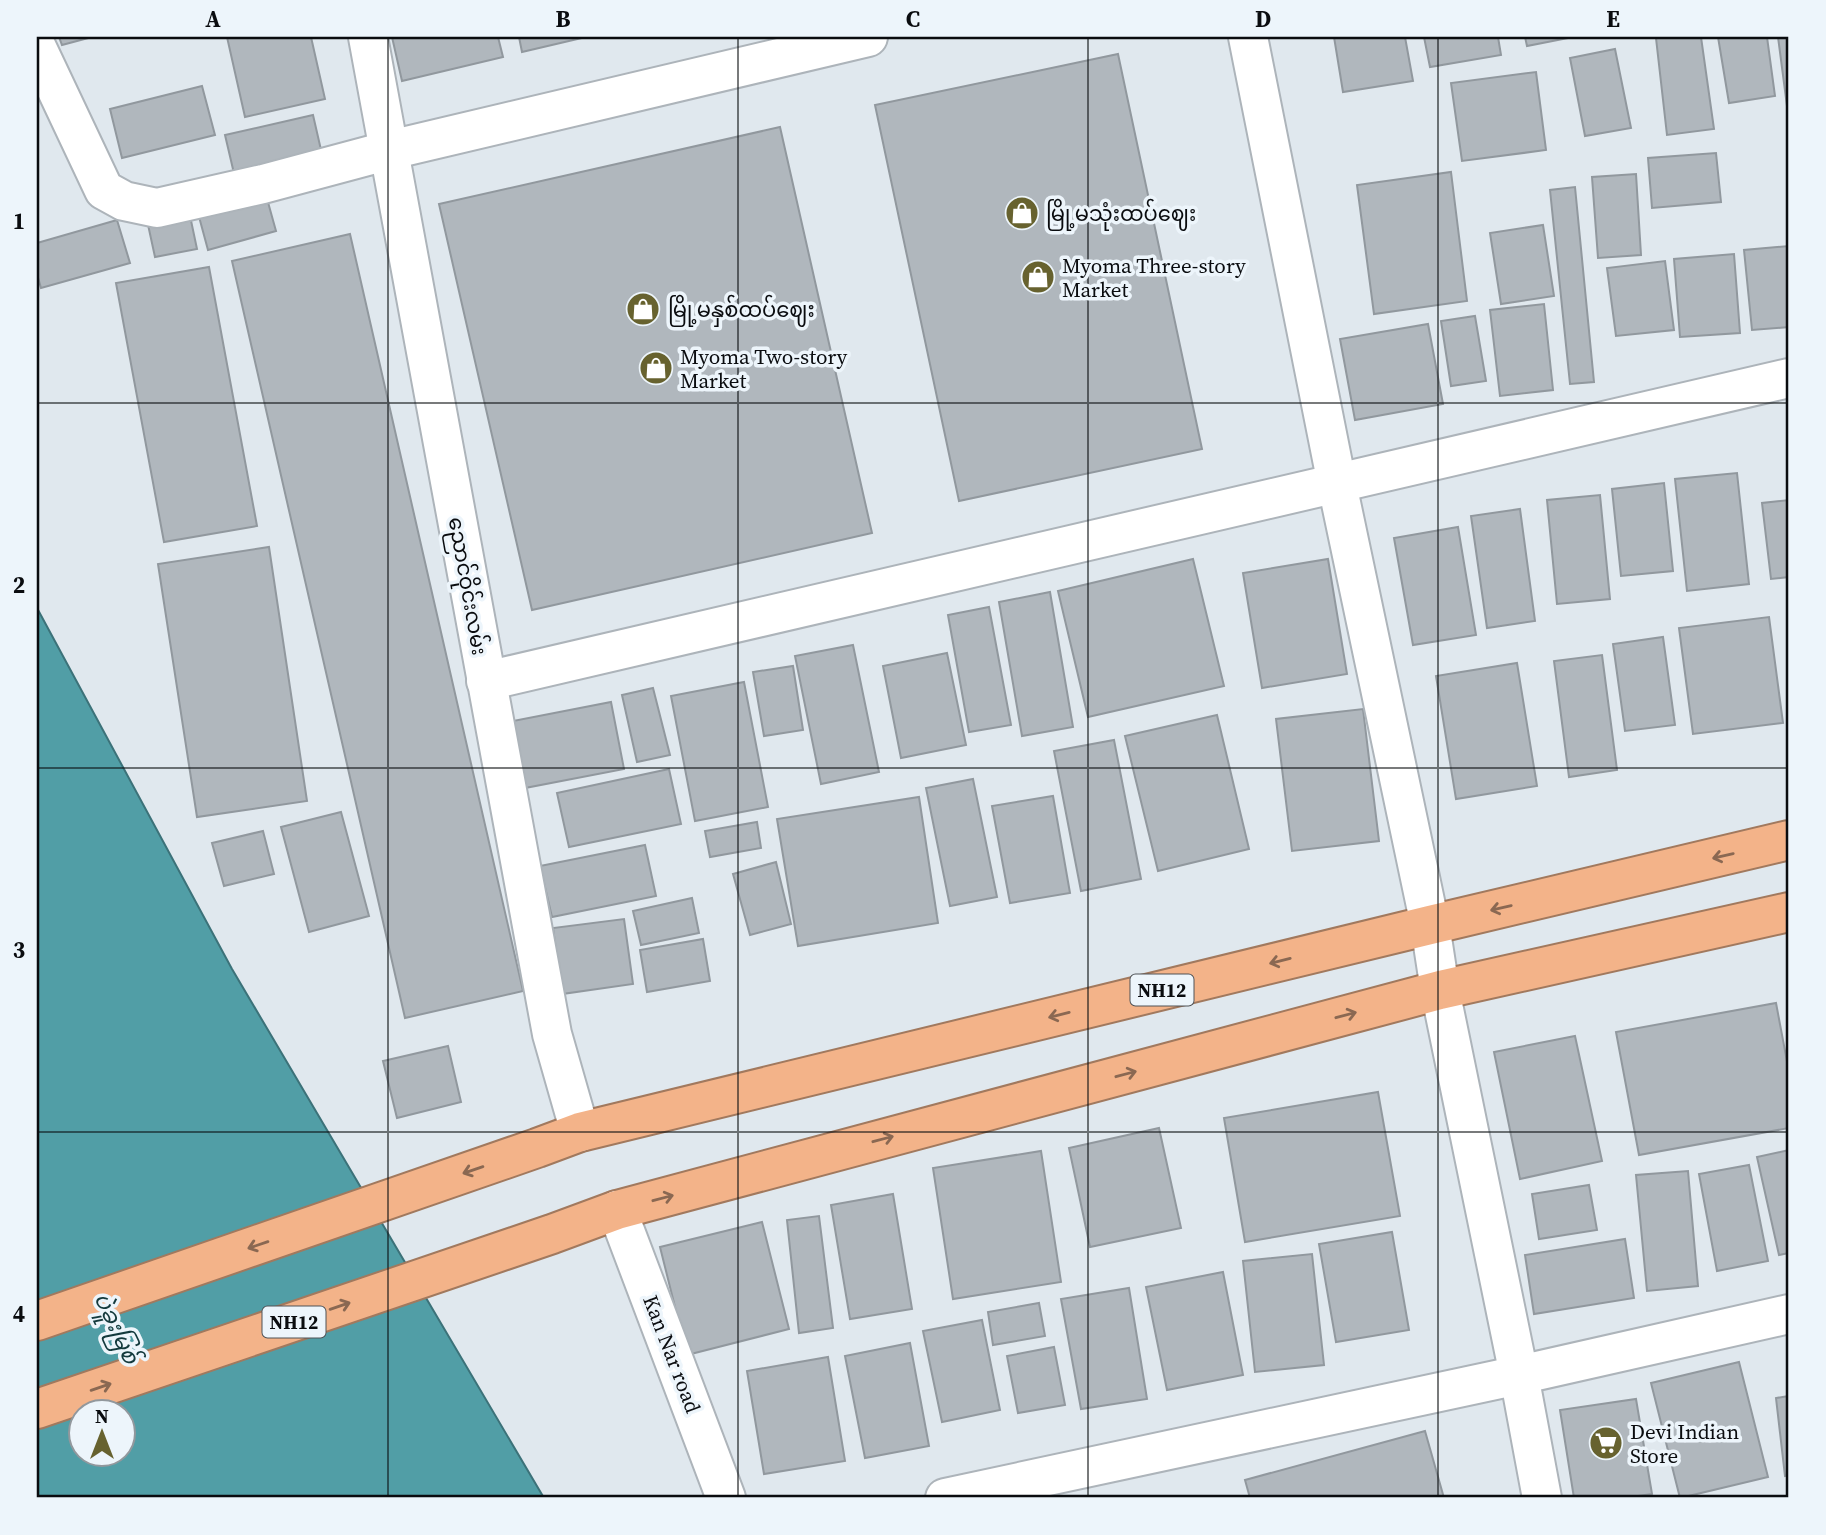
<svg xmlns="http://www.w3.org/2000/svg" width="1826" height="1535" font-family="'Source Serif 4','Noto Sans Myanmar',serif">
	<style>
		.water { fill: #519ea6; stroke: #3c7279; stroke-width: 2; fill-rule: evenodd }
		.building { fill: #b0b7bd; stroke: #91989e; stroke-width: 2 }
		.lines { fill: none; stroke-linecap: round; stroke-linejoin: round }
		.street-casing { stroke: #adb4ba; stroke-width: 42 }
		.secondary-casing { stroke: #adb4ba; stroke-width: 42 }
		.highway-casing { stroke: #a1795e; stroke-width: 42 }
		.street { stroke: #fff; stroke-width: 38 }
		.secondary { stroke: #fff; stroke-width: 38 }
		.highway { stroke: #f3b389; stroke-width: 38 }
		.oneway { stroke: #8a6852 }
		.grid { fill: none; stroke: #0a0c0f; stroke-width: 2; stroke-opacity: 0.55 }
		.labels { text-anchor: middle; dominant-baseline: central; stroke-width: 7; stroke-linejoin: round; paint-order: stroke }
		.shield { fill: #edf5fb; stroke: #4e5256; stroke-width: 2 }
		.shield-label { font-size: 19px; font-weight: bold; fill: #0a0c0f }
		.poi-label { font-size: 21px; fill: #0a0c0f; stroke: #edf5fb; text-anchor: start }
		.street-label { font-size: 21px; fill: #0a0c0f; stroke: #edf5fb }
		.water-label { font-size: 23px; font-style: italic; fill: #143a3d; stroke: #edf5fb }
		.neatline { fill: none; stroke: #0a0c0f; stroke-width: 2.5 }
		.grid-label { font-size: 23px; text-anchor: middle; font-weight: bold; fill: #0a0c0f }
	</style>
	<rect width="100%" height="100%" fill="#e0e8ee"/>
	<path class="water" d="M37,608L232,969L544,1498H37ZM80,1412H122V1454H80Z"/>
	<g class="building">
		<path d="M59,37H92L62,45Z"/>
		<path d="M227,37H311L325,99L245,117Z"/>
		<path d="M392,37H498L503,57L402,81Z"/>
		<path d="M519,37H586L522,52Z"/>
		<path d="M1334,37H1405L1413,81L1343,92Z"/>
		<path d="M1424,37H1498L1501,55L1430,67Z"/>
		<path d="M1525,37H1573L1527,46Z"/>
		<path d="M1663,37H1701L1714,129L1667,135L1656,38Z"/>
		<path d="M1718,37H1767L1775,96L1729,103Z"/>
		<path d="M1778,37H1789V106H1787Z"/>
		<path d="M1615,49L1631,128L1585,136L1570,58Z"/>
		<path d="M1118,54L1202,449L959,501L875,105Z"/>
		<path d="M1536,72L1546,150L1462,161L1451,83Z"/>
		<path d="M202,86L215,135L122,158L110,109Z"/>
		<path d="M313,115L324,163L236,182L225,135Z"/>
		<path d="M780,127L872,533L532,610L439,204Z"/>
		<path d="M1716,153L1721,202L1652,208L1648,158Z"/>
		<path d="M1451,172L1467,301L1374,314L1357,185Z"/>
		<path d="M1636,174L1641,255L1598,258L1592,177Z"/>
		<path d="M1575,187L1594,382L1570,384L1550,190Z"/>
		<path d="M266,195L276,231L208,250L198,213Z"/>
		<path d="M189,211L197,249L155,257L147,220Z"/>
		<path d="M117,220L130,263L41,288L37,274V243Z"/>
		<path d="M1543,225L1554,296L1501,304L1490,233Z"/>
		<path d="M350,234L523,991L405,1018L232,261Z"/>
		<path d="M1789,246V327L1752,330L1744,250Z"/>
		<path d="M1734,254L1740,333L1680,337L1674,259Z"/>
		<path d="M1665,261L1674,330L1616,336L1607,268Z"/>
		<path d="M209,267L257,526L164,542L116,283Z"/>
		<path d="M1544,304L1553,390L1500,396L1490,310Z"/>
		<path d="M1475,316L1486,381L1451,386L1441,321Z"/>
		<path d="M1428,324L1443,404L1355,420L1340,339Z"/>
		<path d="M1737,473L1749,584L1687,591L1675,479Z"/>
		<path d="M1664,483L1673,571L1621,576L1612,489Z"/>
		<path d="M1600,495L1610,599L1557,604L1547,500Z"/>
		<path d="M1789,500V577L1771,579L1762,503Z"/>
		<path d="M1520,509L1535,621L1487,628L1471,516Z"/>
		<path d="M1458,527L1476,635L1413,645L1394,538Z"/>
		<path d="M269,547L307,801L197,817L158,564Z"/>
		<path d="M1193,559L1224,686L1088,717L1058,591Z"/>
		<path d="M1328,559L1347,674L1262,688L1243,573Z"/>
		<path d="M1050,592L1073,727L1022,736L999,602Z"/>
		<path d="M989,607L1011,725L969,732L948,615Z"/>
		<path d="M1769,617L1783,723L1693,734L1679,628Z"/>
		<path d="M1663,637L1675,725L1625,731L1613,644Z"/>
		<path d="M853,645L879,772L821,784L795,656Z"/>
		<path d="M947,653L966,745L901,758L883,666Z"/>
		<path d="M1602,655L1617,770L1569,777L1554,661Z"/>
		<path d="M1517,663L1537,786L1456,799L1436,676Z"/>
		<path d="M793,666L803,730L764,736L753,672Z"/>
		<path d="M744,682L768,807L695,821L671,696Z"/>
		<path d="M653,688L670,755L637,762L622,695Z"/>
		<path d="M611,702L624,769L525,788L513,721Z"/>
		<path d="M1363,709L1379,841L1292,851L1276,719Z"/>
		<path d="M1217,715L1249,849L1158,871L1125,736Z"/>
		<path d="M1114,740L1141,879L1081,891L1054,751Z"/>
		<path d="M669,769L681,824L569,847L557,793Z"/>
		<path d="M973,779L997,897L950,906L926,788Z"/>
		<path d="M1053,796L1070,893L1010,903L992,806Z"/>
		<path d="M919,797L938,923L798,946L777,819Z"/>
		<path d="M341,812L369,916L309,932L281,827Z"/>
		<path d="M757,822L761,848L710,857L705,831Z"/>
		<path d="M263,831L274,874L224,886L212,843Z"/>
		<path d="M645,845L656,896L552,917L540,866Z"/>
		<path d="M776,862L791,924L750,935L733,874Z"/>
		<path d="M692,898L699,933L641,945L633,911Z"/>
		<path d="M624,919L633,984L562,994L553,928Z"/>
		<path d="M703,939L710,981L647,992L640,950Z"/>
		<path d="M1776,1003L1789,1072V1128L1639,1155L1616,1032Z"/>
		<path d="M1575,1036L1602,1161L1520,1179L1494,1052Z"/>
		<path d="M448,1046L461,1102L397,1118L383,1061Z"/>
		<path d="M1378,1092L1400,1216L1245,1242L1224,1118Z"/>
		<path d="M1159,1128L1181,1228L1090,1247L1069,1148Z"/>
		<path d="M1789,1150V1253L1779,1255L1757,1157Z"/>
		<path d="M1041,1151L1061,1282L953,1299L933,1168Z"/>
		<path d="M1749,1165L1768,1261L1717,1271L1699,1174Z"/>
		<path d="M1688,1171L1698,1286L1647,1291L1636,1175Z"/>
		<path d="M1589,1185L1597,1230L1539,1239L1532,1194Z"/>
		<path d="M893,1194L912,1309L850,1319L831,1205Z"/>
		<path d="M819,1216L833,1328L799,1333L787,1220Z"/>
		<path d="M762,1222L789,1329L687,1355L660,1247Z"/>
		<path d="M1392,1232L1409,1330L1336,1342L1319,1244Z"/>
		<path d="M1625,1239L1634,1298L1534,1314L1525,1255Z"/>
		<path d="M1312,1254L1324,1365L1255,1372L1243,1261Z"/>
		<path d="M1223,1272L1243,1375L1167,1390L1146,1287Z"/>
		<path d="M1129,1288L1147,1399L1081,1409L1061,1299Z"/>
		<path d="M1039,1303L1045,1336L993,1345L988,1312Z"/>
		<path d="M982,1320L1000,1410L942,1422L923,1331Z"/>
		<path d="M910,1343L929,1446L865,1458L845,1356Z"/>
		<path d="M1054,1347L1065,1405L1018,1413L1007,1356Z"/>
		<path d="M828,1357L845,1461L764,1474L747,1371Z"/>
		<path d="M1739,1362L1768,1477L1680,1498L1651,1383Z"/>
		<path d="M1789,1396V1475L1785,1476L1776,1398Z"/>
		<path d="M1636,1399L1652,1494L1624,1498H1574L1560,1410Z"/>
		<path d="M1425,1431L1444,1498H1250L1245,1480Z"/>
	</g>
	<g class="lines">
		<defs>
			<g id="street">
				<path d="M368,37L552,1034L580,1132"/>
				<path d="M1248,37L1337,484L1430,925L1440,990L1519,1375L1542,1498"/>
				<path d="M37,48L104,190L124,201L157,208L263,184L390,150L868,37"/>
				<path d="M486,681L1789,378"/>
				<path d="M945,1498L1519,1375L1789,1314"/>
			</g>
			<path id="secondary" d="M617,1210L726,1498"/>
			<g id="highway">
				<path d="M37,1321L537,1148L580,1132L1430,925L1789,840"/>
				<path d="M37,1409L552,1234L617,1210L1440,990L1789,912"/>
			</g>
		</defs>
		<use href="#street" class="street-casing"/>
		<use href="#secondary" class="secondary-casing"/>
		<use href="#highway" class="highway-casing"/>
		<use href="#street" class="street"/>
		<use href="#secondary" class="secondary"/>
		<use href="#highway" class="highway"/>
	</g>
	<defs><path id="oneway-shaft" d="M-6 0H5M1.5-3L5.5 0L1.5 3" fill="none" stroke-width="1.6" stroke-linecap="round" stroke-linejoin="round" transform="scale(1.75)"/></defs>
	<g class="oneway">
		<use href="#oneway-shaft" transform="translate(1723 856) rotate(167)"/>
		<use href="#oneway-shaft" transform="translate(1501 908) rotate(167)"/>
		<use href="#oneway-shaft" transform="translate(1280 961) rotate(166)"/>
		<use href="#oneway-shaft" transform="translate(1059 1015) rotate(166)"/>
		<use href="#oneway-shaft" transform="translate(1346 1015) rotate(-15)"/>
		<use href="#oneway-shaft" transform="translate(1126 1074) rotate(-15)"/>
		<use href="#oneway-shaft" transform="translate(883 1139) rotate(-15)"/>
		<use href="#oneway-shaft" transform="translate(473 1170) rotate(161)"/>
		<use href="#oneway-shaft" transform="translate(663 1198) rotate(-15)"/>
		<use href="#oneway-shaft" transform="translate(258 1245) rotate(161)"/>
		<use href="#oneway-shaft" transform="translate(340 1306) rotate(-19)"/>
		<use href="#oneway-shaft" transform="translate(101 1387) rotate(-19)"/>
	</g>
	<path class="grid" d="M388,37V1498M738,37V1498M1088,37V1498M1438,37V1498M37,403H1789M37,768H1789M37,1132H1789"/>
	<defs>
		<symbol id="shop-disc" viewBox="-11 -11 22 22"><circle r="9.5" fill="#67622f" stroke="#edf5fb"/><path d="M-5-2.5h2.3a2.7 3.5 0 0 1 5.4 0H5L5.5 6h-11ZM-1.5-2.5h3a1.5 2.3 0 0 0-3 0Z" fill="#fff"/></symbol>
		<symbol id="supermarket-disc" viewBox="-11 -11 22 22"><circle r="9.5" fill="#67622f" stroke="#edf5fb"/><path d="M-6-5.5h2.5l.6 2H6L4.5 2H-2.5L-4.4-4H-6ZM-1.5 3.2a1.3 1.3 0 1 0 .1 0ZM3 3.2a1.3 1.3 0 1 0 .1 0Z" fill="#fff"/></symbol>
	</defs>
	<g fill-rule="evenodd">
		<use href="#shop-disc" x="1003" y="194" width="38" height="38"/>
		<use href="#shop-disc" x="1019" y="258" width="38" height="38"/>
		<use href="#shop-disc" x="624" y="290" width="38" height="38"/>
		<use href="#shop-disc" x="637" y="349" width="38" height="38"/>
		<use href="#supermarket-disc" x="1587" y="1424" width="38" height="38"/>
	</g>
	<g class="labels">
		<g class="shield">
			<rect x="1130.5" y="974.5" width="63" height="31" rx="5"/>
			<rect x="262.5" y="1306.5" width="63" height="31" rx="5"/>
		</g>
		<g class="shield-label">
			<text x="1162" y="990">NH12</text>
			<text x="294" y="1322">NH12</text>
		</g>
		<g class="poi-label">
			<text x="1046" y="213">မြို့မသုံးထပ်ဈေး</text>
			<text x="1062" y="265">Myoma Three-story<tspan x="1062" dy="24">Market</tspan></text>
			<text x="668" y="309">မြို့မနှစ်ထပ်ဈေး</text>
			<text x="680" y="356">Myoma Two-story<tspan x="680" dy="24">Market</tspan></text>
			<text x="1630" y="1431">Devi Indian<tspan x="1630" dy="24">Store</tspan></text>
		</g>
		<g class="street-label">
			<text transform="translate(468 586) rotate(80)">ညောင်ဝိုင်းလမ်း</text>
			<text transform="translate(672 1354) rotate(69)">Kan Nar road</text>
		</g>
		<g class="water-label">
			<text transform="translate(117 1328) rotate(65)">ပဲခူးမြစ်</text>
		</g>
	</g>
	<rect width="1826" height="1535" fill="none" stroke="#edf5fb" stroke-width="77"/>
	<g transform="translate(102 1433)"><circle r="33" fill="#edf5fb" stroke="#92989d" stroke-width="2"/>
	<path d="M0-5L12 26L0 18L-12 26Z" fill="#67622f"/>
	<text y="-10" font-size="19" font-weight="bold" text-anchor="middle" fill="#0a0c0f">N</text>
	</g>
	<rect x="38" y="38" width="1749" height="1458" class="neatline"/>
	<g class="grid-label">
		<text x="213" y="27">A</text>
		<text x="563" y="27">B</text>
		<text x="913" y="27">C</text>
		<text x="1263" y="27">D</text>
		<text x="1613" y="27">E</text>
		<text x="19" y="229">1</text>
		<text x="19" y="593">2</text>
		<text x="19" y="958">3</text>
		<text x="19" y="1322">4</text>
	</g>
</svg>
